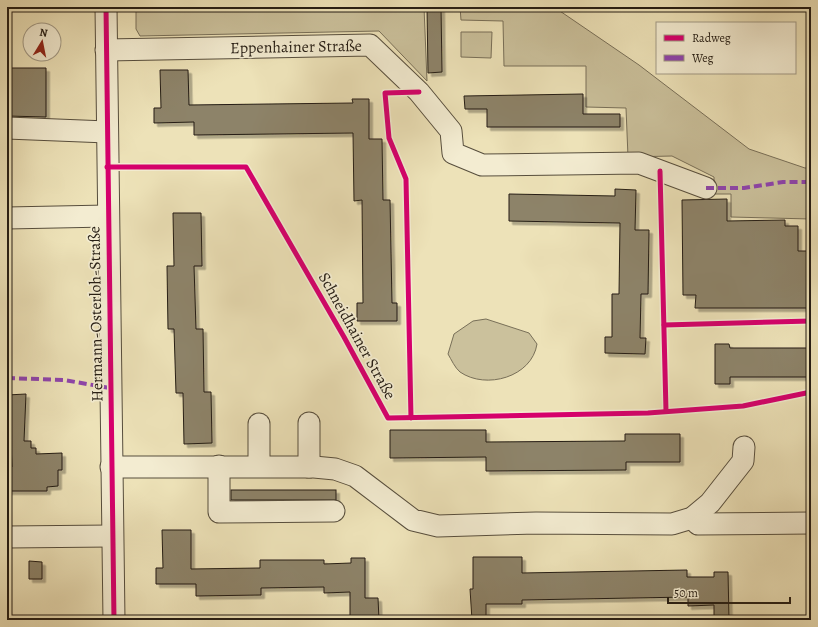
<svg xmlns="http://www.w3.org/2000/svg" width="818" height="627" font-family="Alegreya,serif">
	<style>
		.green { fill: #cbc19c; stroke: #786f58 }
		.building { fill: #8d8369; stroke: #251d14; filter: url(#shadow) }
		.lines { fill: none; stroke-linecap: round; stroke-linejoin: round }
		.minor-casing { stroke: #574e3d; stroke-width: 23 }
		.minor { stroke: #f3ecd1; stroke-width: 21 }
		.quiet { stroke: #8e44ad; stroke-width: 4; stroke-dasharray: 8 4; stroke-linecap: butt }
		.cycleway-casing { stroke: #f3ecd1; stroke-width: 8 }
		.cycleway { stroke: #d6006c; stroke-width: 5 }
		.labels { text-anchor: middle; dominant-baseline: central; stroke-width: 3.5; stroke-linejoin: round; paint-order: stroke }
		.street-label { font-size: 16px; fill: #251d14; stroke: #f3ecd1 }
	</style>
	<defs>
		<filter id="shadow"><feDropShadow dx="3.5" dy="3.5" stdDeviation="0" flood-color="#0004"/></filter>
	</defs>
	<rect width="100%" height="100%" fill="#ede2b8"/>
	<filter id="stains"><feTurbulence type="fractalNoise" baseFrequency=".005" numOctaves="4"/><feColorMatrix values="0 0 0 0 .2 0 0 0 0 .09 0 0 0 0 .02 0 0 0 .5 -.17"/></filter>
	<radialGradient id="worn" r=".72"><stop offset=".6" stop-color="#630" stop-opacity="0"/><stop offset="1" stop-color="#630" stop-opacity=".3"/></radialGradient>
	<g class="green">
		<path d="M136,7H424L427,81L379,31L140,36L136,29Z"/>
		<path d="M460,7H554L639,65L749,149L805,168H811V219L731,217V194H714V177L672,156L628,157L626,108L586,107V66H504L503,21L461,20Z"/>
		<path d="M461,32H492L491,58L461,57Z"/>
		<path d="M486,319L529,333L537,344C532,377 486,390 460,372C455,368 451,359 448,354L454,334L473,321Z"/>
	</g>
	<g class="building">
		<path d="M427,7H441L442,72L428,73Z"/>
		<path d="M7,68H46V117L7,116Z"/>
		<path d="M160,70H188L189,105L353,103L352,99H369V139H382L383,200H390L392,303H397V321H357V303H363L362,200L354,201L353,133L194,135V122L154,123V108H161Z"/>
		<path d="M583,94V114H620V127H487V109H465L464,96Z"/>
		<path d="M615,189L636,190L635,230H649L648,294H641L640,338H646L645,354L605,353V337H612V294H619L620,223L509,221V194L615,196Z"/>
		<path d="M727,199V221L785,220V226H798V251H811V308H695L696,295H683L682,200Z"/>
		<path d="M173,213H201L202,266H194L196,329H203L204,392H211L212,443L184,444L183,393H176L174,329H168L167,266H174Z"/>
		<path d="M715,344H729L730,348H811V377H730V384H715Z"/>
		<path d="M26,394L24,441H31V448H36V454L62,453V470H58V486L47,487V491H7V467H12L11,442H7V395Z"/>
		<path d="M390,430H486V442L625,441V434H680V462H626V470L486,471V457L390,458Z"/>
		<rect x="231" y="490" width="105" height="10"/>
		<path d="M162,530H191V569L260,568V560H324V564L351,563V558H365V598H378L379,620H350V592L324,593V587L261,588V595L196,596V584H156V568H163Z"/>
		<path d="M473,557H522V573L687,570V577H714V572H728L729,620H714V605L688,606V597L522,600V604H486V620H472L470,589H473Z"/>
		<path d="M29,561L42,562V579H29Z"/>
	</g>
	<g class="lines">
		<defs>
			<g id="minor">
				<path d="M106,7L114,620"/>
				<path d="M106,50L370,45L419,92L451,131L453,153L482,165L639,163L706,188"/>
				<path d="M7,128L107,132"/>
				<path d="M7,218L107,216"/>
				<path d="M309,423V467"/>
				<path d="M259,424V466"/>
				<path d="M219,466V512L334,511"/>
				<path d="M111,467H314L335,469L355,476L413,520L438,526L536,523L672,524L692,518L710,503L743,461L744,447"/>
				<path d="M692,518L698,524L811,523"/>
				<path d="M7,537L111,536"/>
			</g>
		</defs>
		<use href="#minor" class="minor-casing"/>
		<use href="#minor" class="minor"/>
		<g class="quiet">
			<path d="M706,188H744L783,182H811"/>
			<path d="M7,378L64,380L110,388"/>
		</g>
		<defs>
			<g id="cycleway">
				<path d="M106,7L114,620"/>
				<path d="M107,167H246L344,337L388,418L648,413L743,406L811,392"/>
				<path d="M660,171L666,411"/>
				<path d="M664,325L811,321"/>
				<path d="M411,418L406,179L389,138L385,93L419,92"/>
			</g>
		</defs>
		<use href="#cycleway" class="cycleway-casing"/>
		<use href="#cycleway" class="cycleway"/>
	</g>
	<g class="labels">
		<g class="street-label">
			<text transform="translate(296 47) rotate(-1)">Eppenhainer Straße</text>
			<text transform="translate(96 314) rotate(-91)">Hermann-Osterloh-Straße</text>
			<text transform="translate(357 336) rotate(61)">Schneidhainer Straße</text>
		</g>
	</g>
	<rect width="818" height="627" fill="none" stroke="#ede2b8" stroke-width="24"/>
	<rect x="8" y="8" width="802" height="611" fill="none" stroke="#251d14" stroke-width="2"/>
	<rect x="12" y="12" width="794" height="603" fill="none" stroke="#251d14"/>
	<rect x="656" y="22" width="140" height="52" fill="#f3ecd1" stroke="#a19985"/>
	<rect x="664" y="35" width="20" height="6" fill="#d6006c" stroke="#a19985"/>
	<text x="692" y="42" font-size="12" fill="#251d14">Radweg</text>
	<rect x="664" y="55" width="20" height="6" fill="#8e44ad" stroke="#a19985"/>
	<text x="692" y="62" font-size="12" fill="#251d14">Weg</text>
	<g transform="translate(42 42) rotate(10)"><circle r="19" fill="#f3ecd1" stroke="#a19985"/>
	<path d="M0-3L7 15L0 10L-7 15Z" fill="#8f2418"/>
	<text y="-6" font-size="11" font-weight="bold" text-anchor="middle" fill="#251d14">N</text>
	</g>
	<path d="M668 597v6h122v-6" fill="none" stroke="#251d14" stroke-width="2"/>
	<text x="674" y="597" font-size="12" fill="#251d14" stroke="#f3ecd1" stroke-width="3" paint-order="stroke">50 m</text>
	<rect width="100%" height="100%" filter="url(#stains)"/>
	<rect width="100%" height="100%" fill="url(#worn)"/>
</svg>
